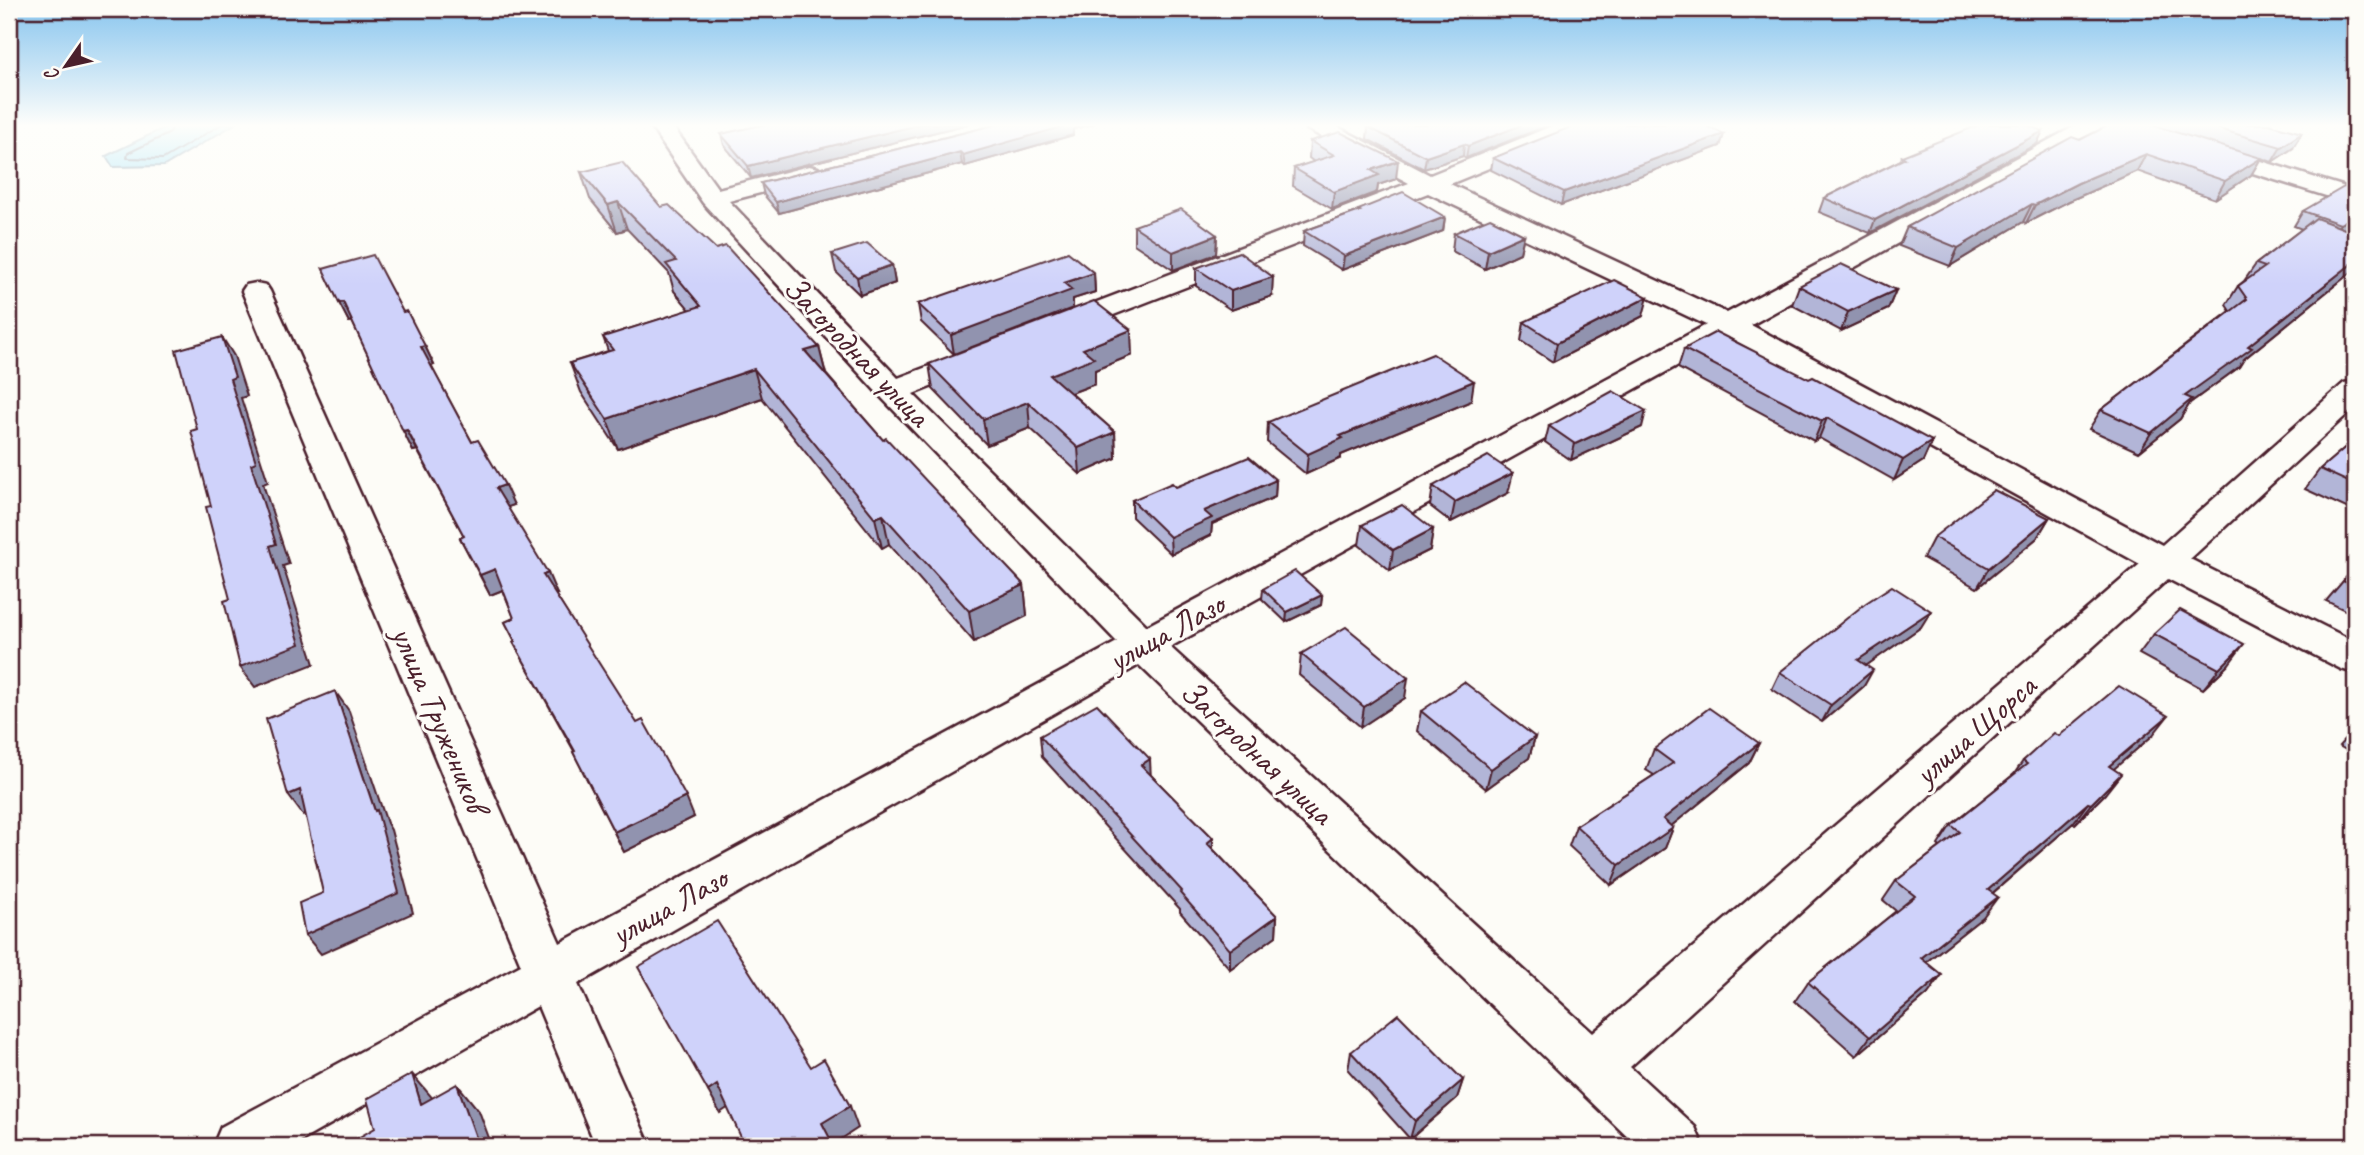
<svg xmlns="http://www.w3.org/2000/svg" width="2364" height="1155" font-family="Caveat,sans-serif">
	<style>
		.water { fill: #94ddf6; stroke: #7691a5; stroke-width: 2 }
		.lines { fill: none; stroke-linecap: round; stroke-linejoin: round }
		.shore { stroke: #686b7c; stroke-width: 2 }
		.street-casing { stroke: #4a1f2b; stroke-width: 5 }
		.street { fill: #fdfcf7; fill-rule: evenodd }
		.wall { fill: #b2b5d7; stroke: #4a1f2b; stroke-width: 2 }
		.shaded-wall { fill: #9193af; stroke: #4a1f2b; stroke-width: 2 }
		.building { fill: #cfd2fa; stroke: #4a1f2b; stroke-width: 2 }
		.labels { text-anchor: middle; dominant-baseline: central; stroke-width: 6; stroke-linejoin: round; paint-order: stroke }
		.street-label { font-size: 33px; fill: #4a1f2b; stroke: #fdfcf7 }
	</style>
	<rect width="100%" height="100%" fill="#fdfcf7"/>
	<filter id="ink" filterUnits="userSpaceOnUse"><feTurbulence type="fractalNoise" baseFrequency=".0143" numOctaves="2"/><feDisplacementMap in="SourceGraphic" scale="14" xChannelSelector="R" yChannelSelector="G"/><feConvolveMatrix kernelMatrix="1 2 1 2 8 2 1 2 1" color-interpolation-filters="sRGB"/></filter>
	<g filter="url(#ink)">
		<path class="water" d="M172,124H235L164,166L113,167L106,156Z"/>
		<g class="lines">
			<path class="shore" d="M173,124L170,133L128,153L127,158L163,159L222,124"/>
			<defs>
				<g id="street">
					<path d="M649,124H671L718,189L809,166L818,168L821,173L818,178L729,201L898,378L966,352L977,349L988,352L992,358L988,364L913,394L1147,626L1706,325L1428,193L1067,333L1057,336L1047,333L1042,327L1047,321L1409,183L1307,129L1304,124H1332L1430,175L1557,124H1587L1584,129L1450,184L1727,313L2079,124H2106L2103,129L1751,325L2162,545L2344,383L2355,381V407L2190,559L2355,642V673L2341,669L2168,579L1630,1067L1695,1127L1703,1146H1637L1139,665L578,984L650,1146H596L538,1006L292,1146H213L221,1127L521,965L242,291L246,285L256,283L266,285L270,291L560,943L1117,642L882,398L703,203ZM1729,337L2140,564L1593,1033L1170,647Z"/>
					<path d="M2109,124H2142L2355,190V205L2112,129Z"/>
				</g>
			</defs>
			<use href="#street" class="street-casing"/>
			<use href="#street" class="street"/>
		</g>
		<g class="wall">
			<path d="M761,124H968L751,178L724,145L721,134L762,125Z"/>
			<path d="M998,124H1094L1073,129V135L965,166L962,164L779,213L764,195L761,183Z"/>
			<path d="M1551,124L1466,158L1463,156L1424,169L1367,139L1368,127Z"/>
			<path d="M2111,124H2269L2293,148L2272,162L2261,158L2251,175L2215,199L2137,171L2069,201L2026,223L2023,222L1950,266L1899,246L1907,227Z"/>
			<path d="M1713,129L1724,134L1720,146L1561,205L1491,170L1493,158Z"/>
			<path d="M1310,141L1396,179L1378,185L1377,192L1332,209L1293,186L1294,168L1314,162L1309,158Z"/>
			<path d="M2037,144L1870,233L1819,212L1824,198L1901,160L1902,156Z"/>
			<path d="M581,172L661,207L819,347L826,374L883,440L1024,585L1027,616L974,642L889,544L882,548L762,398L618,449L581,392L570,363L608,351L603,337L690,310L674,291L669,273L627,229L617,232L590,199Z"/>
			<path d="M2355,190V223L2345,229L2355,233V269L2244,359L2239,367L2190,403L2180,419L2139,452L2089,429L2101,410L2230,311L2226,305L2238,286L2244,281L2256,264L2302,229L2294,226L2303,211Z"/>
			<path d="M1358,210L1445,217L1443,231L1342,270L1303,246L1304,231L1357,212Z"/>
			<path d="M1134,226L1217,235L1216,254L1173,270L1134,244Z"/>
			<path d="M1454,233L1524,235L1520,253L1485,269L1452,251Z"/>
			<path d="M832,254L892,265L895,283L860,295L836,272Z"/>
			<path d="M1196,268L1272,296L1231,310L1196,286Z"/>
			<path d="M323,269L403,312L425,346L434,365L431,366L472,442L514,505L507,507L557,594H555L694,817L624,852L573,752L574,751L513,642L515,641L505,622L514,618L503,590L490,595L460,538L464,536L417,450L413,451L352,321L349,322Z"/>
			<path d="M1094,273L1095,292L1073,299V308L954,354L921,322L918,304Z"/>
			<path d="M1799,286L1896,290L1888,309L1841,331L1792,305Z"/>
			<path d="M1643,316L1553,362L1521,341L1524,322Z"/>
			<path d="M1684,349L1932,441L1923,461L1894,480L1819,438L1814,441L1678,368Z"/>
			<path d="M1132,355L1095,370V384L1071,393L1115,432L1116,458L1080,474L1030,428L987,445L933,389L929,364Z"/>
			<path d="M1471,401L1341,455V458L1306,474L1267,442L1268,422Z"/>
			<path d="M1549,426L1642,427L1571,460L1545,442Z"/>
			<path d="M2355,439V512L2305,489L2320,469Z"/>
			<path d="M1276,480L1275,497L1212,524L1211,535L1171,554L1132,517V500L1176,487Z"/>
			<path d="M1433,486L1508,493L1451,522L1430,506Z"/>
			<path d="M2049,518L2037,538L1977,588L1923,558L1934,537Z"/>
			<path d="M1362,525L1433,529L1430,550L1390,570L1359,545Z"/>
			<path d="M2355,567V615L2326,601Z"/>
			<path d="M1263,589L1322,595L1321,605L1286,622L1262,599Z"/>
			<path d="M1921,627L1867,665L1864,686L1822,722L1772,689L1780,672Z"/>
			<path d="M2154,634L2228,665L2203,689L2139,654Z"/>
			<path d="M1301,654L1405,698L1361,727L1299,675Z"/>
			<path d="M1421,711L1535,737L1529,758L1486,789L1417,731Z"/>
			<path d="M2355,728V755L2339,746Z"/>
			<path d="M1040,736L1151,775L1213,838V849L1277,916L1276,936L1230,969L1180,912V909L1042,757Z"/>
			<path d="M2059,736H2152L2113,769L2105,794L2075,824L2073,823L1993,893L1983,917L1926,962L1928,994L1856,1056L1795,1001L1808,982L1896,911L1883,900L1896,881L1940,847L1938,845L1951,825L2014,774L2023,761Z"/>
			<path d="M1759,743L1749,763L1671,826L1673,828L1665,848L1611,885L1569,846L1576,826L1654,775L1646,770L1654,749Z"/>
			<path d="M1351,1052L1463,1080L1457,1098L1410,1139L1348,1070Z"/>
		</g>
		<g class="shaded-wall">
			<path d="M922,124H968L751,178L748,166Z"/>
			<path d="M1067,124H1094L1073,129V135L965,166L963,155Z"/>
			<path d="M1524,124H1551L1466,158L1468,146Z"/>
			<path d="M2043,131L2037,144L1870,233L1875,220Z"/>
			<path d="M2302,133L2293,148L2272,162L2281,147Z"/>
			<path d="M1724,134L1720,146L1561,205L1564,192Z"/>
			<path d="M1464,144L1463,156L1424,169L1426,157Z"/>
			<path d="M960,152L962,164L779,213L776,202Z"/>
			<path d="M2146,154L2137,171L2069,201L2026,223L2035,205L2078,183Z"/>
			<path d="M2261,158L2251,175L2215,199L2225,181Z"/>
			<path d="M1398,161L1396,179L1378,185L1377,192L1332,209L1334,192L1371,170Z"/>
			<path d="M618,202L627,229L617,232L608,205Z"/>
			<path d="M2032,204L2023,222L1950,266L1958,248Z"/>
			<path d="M2355,215V223L2330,239L2340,224Z"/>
			<path d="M1445,217L1443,231L1342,270L1344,256Z"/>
			<path d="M1217,235L1216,254L1173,270V252Z"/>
			<path d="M1524,235L1520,253L1485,269L1488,251Z"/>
			<path d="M2355,261V269L2244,359L2239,367L2190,403L2180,419L2139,452L2151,433L2185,396Z"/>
			<path d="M892,265L895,283L860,295L857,277Z"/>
			<path d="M1094,273L1095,292L1073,299V308L954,354L951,335L1064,283Z"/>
			<path d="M1273,277L1272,296L1231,310V291Z"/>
			<path d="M1896,290L1888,309L1841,331L1848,312Z"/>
			<path d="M1648,297L1643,316L1553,362L1557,343Z"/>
			<path d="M343,302L353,321L349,322L339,303Z"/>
			<path d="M1131,330L1132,355L1095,370V384L1052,400L1050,375L1083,349Z"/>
			<path d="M222,337L234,356L247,396L241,398L268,482L263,484L289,564L283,566L314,664L255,687L240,667L251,464L230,379Z"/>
			<path d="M425,346L434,365L430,366L421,347Z"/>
			<path d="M819,347L826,375L805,351Z"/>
			<path d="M754,369L762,398L618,449L607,419Z"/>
			<path d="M1474,381L1471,401L1341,455V458L1306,474L1308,454L1340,436Z"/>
			<path d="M1028,402L1030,428L987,445L983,419Z"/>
			<path d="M1646,411L1642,427L1571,460L1575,444Z"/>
			<path d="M1827,418L1819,438L1814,441L1822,421Z"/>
			<path d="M407,430L417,450L413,451L403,431Z"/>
			<path d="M1115,432L1116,458L1080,474L1078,448Z"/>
			<path d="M1932,441L1923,461L1894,480L1903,460Z"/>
			<path d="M1513,473L1508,493L1451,522L1455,502Z"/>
			<path d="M1276,480L1275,497L1212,524L1211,535L1171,554L1170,537L1204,511Z"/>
			<path d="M505,485L514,505L505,508L496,488Z"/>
			<path d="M883,515L889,544L882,548L875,518Z"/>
			<path d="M2049,518L2037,538L1977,588L1989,568Z"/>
			<path d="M1433,529L1430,550L1390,570L1393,550Z"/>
			<path d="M495,569L505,589L490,595L480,575Z"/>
			<path d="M548,573L557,594L552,595L543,575Z"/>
			<path d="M1024,585L1027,616L974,642L969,611Z"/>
			<path d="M1322,595L1321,605L1286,622L1287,612Z"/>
			<path d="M1931,611L1921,627L1850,677L1858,660Z"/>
			<path d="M2244,644L2228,665L2203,689L2219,669Z"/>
			<path d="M1873,670L1864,686L1822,722L1831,705Z"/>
			<path d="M1408,678L1405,698L1361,727L1364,707Z"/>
			<path d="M335,691L349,711L387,823L391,830L413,913L321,954L305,935L375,811Z"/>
			<path d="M2168,716L2152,736L2093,787L2109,766Z"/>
			<path d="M1535,737L1529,758L1486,789L1491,769Z"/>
			<path d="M1759,743L1749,763L1655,839L1663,819Z"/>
			<path d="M1150,759L1151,780L1141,765Z"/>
			<path d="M2121,774L2105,794L2075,824L2091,804Z"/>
			<path d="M300,790L315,810L303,815L288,795Z"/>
			<path d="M686,797L694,817L624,852L614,832Z"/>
			<path d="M2088,803L2073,823L1974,909L1988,890Z"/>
			<path d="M1673,828L1665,848L1611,885L1619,865Z"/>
			<path d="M1213,838V858L1207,843Z"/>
			<path d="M1998,897L1983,917L1907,977L1921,958Z"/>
			<path d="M1277,916L1276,936L1230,969V950Z"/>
			<path d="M1942,975L1928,994L1856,1056L1870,1037Z"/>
			<path d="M412,1074L435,1101L421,1104Z"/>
			<path d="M1463,1080L1457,1098L1410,1139L1415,1121Z"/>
			<path d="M457,1084L479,1111L492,1146H479Z"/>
			<path d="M717,1085L729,1107L720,1113L708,1091Z"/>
			<path d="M850,1106L858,1128L832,1145L822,1123Z"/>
		</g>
		<g class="building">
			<path d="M766,124H922L748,166L721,134Z"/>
			<path d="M998,124H1072L963,155L960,152L776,202L761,183Z"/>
			<path d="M1380,124H1524L1468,146L1464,144L1426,157L1368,127Z"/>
			<path d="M1578,124H1714L1708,127L1724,134L1564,192L1493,158Z"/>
			<path d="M1981,124H2024L2043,131L1875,220L1824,198L1905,158L1902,156Z"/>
			<path d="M2111,124H2149L2261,158L2225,181L2146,154L2078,183L2035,205L2032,204L1958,248L1907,227L2072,137L2080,140Z"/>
			<path d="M2202,124H2269L2302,133L2281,147Z"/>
			<path d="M1340,132L1398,161L1371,170L1379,175L1334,192L1294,168L1334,155L1310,141Z"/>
			<path d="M622,162L661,207L669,205L716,249L726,246L819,347L805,351L883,440L886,438L1024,585L969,611L883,515L875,518L754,369L607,419L570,363L613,350L603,337L701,306L666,264L676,261L618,202L608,205L581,172Z"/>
			<path d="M2344,187L2355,190V215L2340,224L2303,211Z"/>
			<path d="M1403,192L1445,217L1344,256L1304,231L1360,211L1358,210Z"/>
			<path d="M1181,209L1217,235L1173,252L1134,226Z"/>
			<path d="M1490,218L1524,235L1488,251L1454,233Z"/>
			<path d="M2316,218L2355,233V261L2248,346L2252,348L2185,396L2192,399L2151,433L2101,410L2247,299L2238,286L2265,267L2256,264Z"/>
			<path d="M867,243L892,265L857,277L832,254Z"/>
			<path d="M1068,252L1094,273L1064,283L1072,290L951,335L918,304Z"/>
			<path d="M1239,252L1273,277L1231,291L1196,268Z"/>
			<path d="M373,255L403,312L407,311L425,346L421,347L472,442L478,440L505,485L496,488L548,573L543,575L637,723L643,720L686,797L614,832L573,752L575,751L513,642L515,641L505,622L514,618L495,569L480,575L460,538L464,536L407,430L403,431L343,302L339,303L323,269Z"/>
			<path d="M1841,264L1896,290L1848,312L1799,286Z"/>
			<path d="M1614,280L1648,297L1557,343L1524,322Z"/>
			<path d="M1094,301L1131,330L1083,349L1094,358L1050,375L1115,432L1078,448L1028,402L983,419L929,364Z"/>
			<path d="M1716,332L1809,379L1813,377L1932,441L1903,460L1827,418L1822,421L1684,349Z"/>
			<path d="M222,337L235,377L230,379L256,462L251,464L276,544L270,546L300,644L240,667L224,601L230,599L206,507L211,506L191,431L197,429L176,350Z"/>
			<path d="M1433,354L1474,381L1340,436L1343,438L1308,454L1268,422Z"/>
			<path d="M1613,391L1646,411L1575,444L1549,426Z"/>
			<path d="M2355,439V485L2320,469Z"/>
			<path d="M1488,456L1513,473L1455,502L1433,486Z"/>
			<path d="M1249,457L1276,480L1204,511L1212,518L1170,537L1132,500L1172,483L1176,487Z"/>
			<path d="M1994,490L2049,518L1989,568L1934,537Z"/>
			<path d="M1402,505L1433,529L1393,550L1362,525Z"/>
			<path d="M2355,567V586L2343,581Z"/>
			<path d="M1295,571L1322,595L1287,612L1263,589Z"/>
			<path d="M1892,586L1931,611L1858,660L1873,670L1831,705L1780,672L1866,603Z"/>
			<path d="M2180,610L2244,644L2219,669L2154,634Z"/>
			<path d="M1346,627L1408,678L1364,707L1301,654Z"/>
			<path d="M1464,682L1535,737L1491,769L1421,711Z"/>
			<path d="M2119,686L2168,716L2109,766L2121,774L2091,804L2088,803L1988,890L1998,897L1921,958L1942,975L1870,1037L1808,982L1915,896L1896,881L1960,832L1951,825L2027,764L2023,761L2054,733L2059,736Z"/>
			<path d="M335,691L375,811L377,810L399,893L305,935L299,903L323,893L300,790L288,795L266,719Z"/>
			<path d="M1097,704L1150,759L1141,765L1213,838L1207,843L1277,916L1230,950L1180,893L1182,891L1040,736Z"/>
			<path d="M1709,708L1759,743L1663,819L1673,828L1619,865L1576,826L1673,763L1654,749Z"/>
			<path d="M717,921L811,1067L824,1059L850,1106L822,1123L834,1146H745L717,1085L708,1091L638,967Z"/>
			<path d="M1398,1014L1463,1080L1415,1121L1351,1052Z"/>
			<path d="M412,1074L421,1104L457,1084L479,1146H344L375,1128L367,1099Z"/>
		</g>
	</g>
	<linearGradient id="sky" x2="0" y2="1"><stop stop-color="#86c4ee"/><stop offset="0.44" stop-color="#fefefb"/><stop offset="1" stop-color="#fefefb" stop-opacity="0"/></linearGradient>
	<rect width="2364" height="285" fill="url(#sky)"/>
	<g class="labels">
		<g class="street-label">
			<text transform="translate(857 351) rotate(46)">Загородная улица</text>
			<text transform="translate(1166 632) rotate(-29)">улица Лазо</text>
			<text transform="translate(440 719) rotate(67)">улица Тружеников</text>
			<text transform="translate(1975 730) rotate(-41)">улица Щорса</text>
			<text transform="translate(1257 752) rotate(43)">Загородная улица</text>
			<text transform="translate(669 906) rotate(-29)">улица Лазо</text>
		</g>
	</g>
	<rect width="2364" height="1155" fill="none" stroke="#fdfcf7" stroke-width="35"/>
	<rect x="18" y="18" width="2329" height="1120" fill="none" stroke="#4a1f2b" stroke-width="2.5" filter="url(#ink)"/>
	<g transform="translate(66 66) rotate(236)" stroke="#fdfcf7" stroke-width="5" paint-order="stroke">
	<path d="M0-5L12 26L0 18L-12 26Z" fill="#4a1f2b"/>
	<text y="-10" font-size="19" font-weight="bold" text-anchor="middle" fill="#4a1f2b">С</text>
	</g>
</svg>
